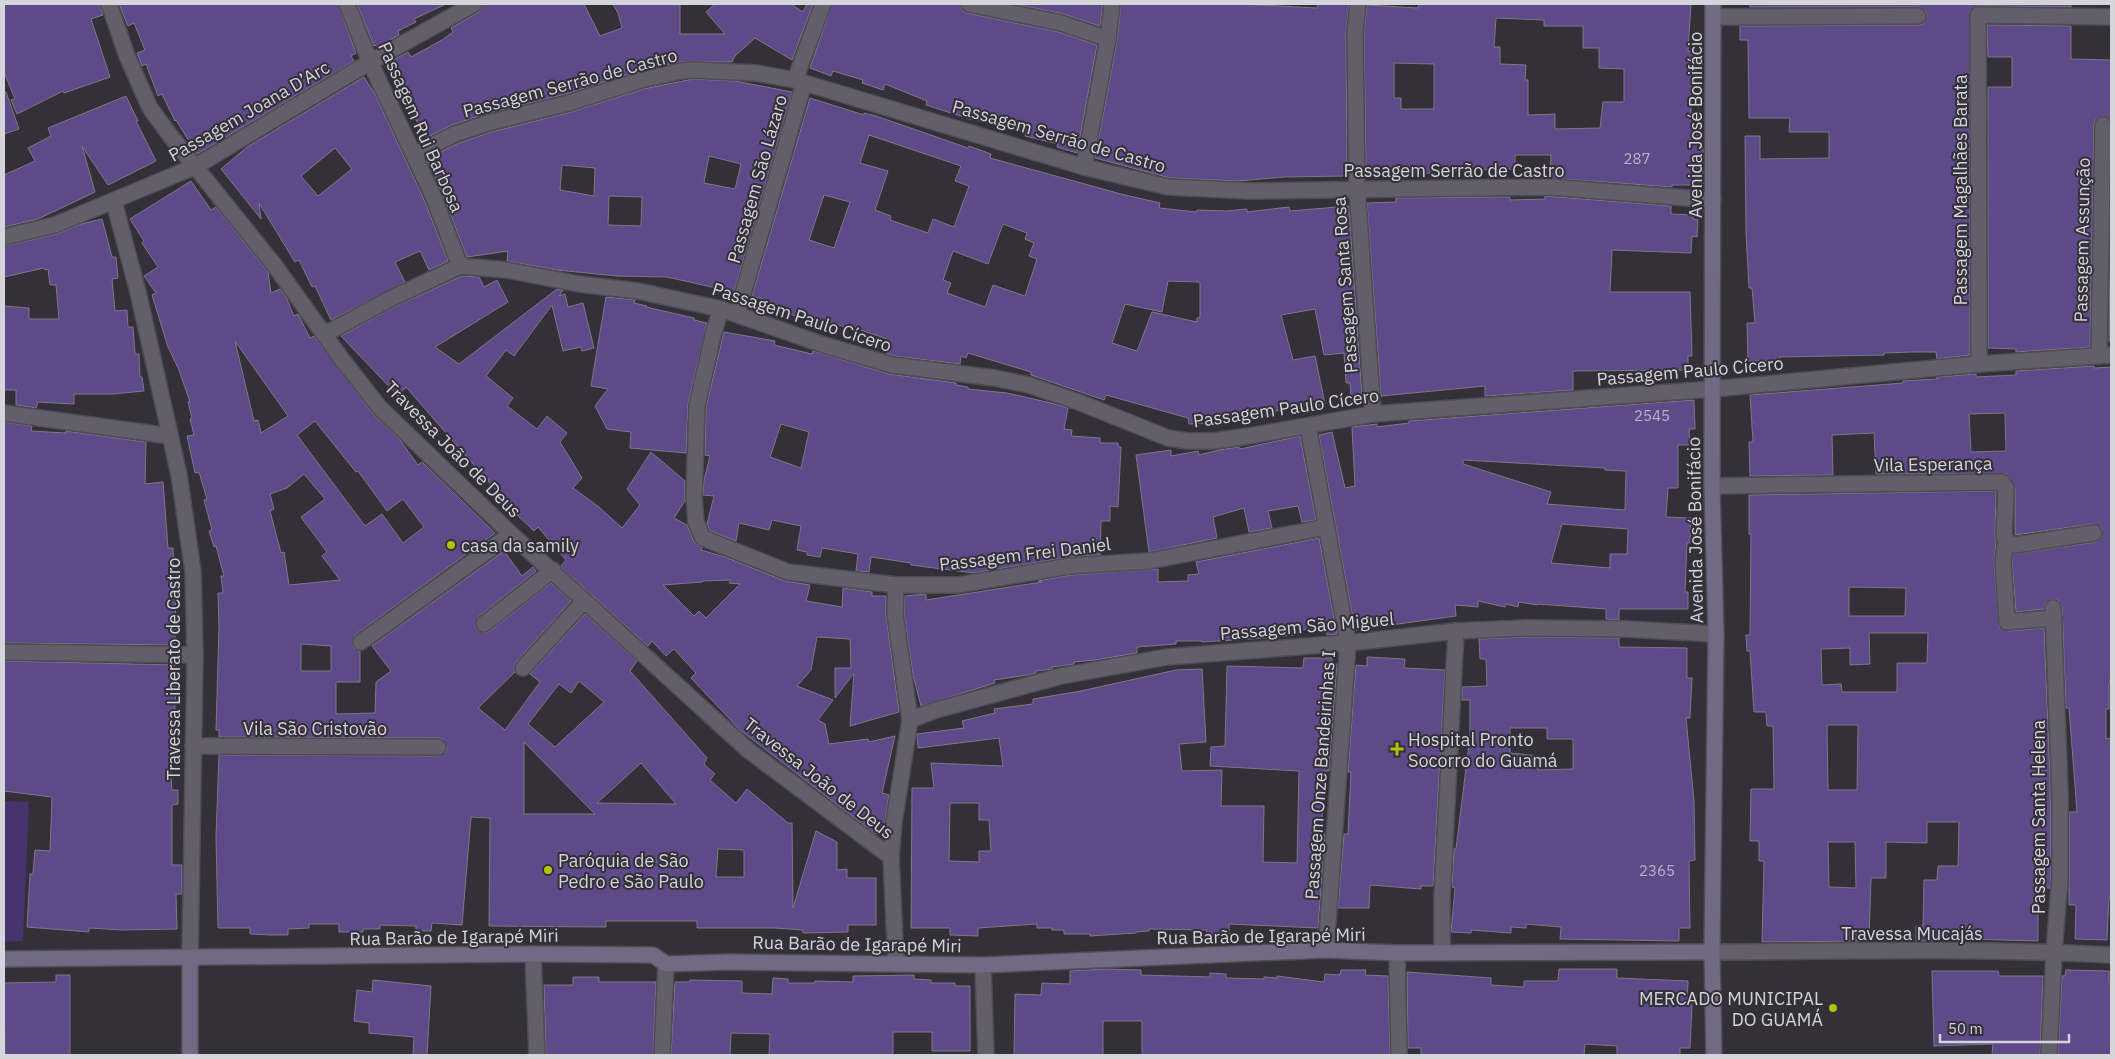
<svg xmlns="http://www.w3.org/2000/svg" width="2115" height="1059" font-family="'IBM Plex Sans',sans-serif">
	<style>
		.green { fill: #47336d }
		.building { fill: #5e4a89; stroke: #7b7984; fill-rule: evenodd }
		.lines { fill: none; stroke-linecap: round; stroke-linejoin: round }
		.street-casing { stroke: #4e4d55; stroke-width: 18 }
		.secondary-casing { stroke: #4e4d55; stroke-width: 18 }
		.street { stroke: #625f6a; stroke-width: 15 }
		.secondary { stroke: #726a84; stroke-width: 15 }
		.poi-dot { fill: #b0c500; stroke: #33303a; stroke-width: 2 }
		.labels { text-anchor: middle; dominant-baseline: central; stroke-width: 4; stroke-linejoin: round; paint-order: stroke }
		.number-label { font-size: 15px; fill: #b7b2c6 }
		.street-label { font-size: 18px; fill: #d5d4da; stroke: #33303a }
		.poi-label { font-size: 18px; fill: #d5d4da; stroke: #33303a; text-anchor: start }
	</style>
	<rect width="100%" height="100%" fill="#33303a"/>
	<path class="green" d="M4,801L29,802L23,941L4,942Z"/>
	<g class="building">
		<path d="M4,4H100L103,15L91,19L110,77L64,93L63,91L17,114L11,100L15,99L4,72Z"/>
		<path d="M119,4H338L356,53L351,56L354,61L197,154L176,120L175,121L162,94L158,96L146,64L142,66L137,53L145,50L134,23L128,26Z"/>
		<path d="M357,4H446L414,19L416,22L398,31L399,35L377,47L375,45L374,46Z"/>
		<path d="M484,4H584L600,36L622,28L618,13L613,4H680V34H725L706,12L715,4H791L803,12L807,4H813L792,60L755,38L735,56L732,62H680L639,71L566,94L485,114L452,125L424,139L426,138L386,64L408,52L411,57L442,40L453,32L451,28L479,12Z"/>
		<path d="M832,4H960L962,11L967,13L1059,32L1097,45L1077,153L1057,147L1058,144L1025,136L1026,132L1012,128L970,119L926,105L927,101L885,84L883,90L862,83L863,80L833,71L831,76L810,68Z"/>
		<path d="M1014,4H1103L1100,26L1063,14Z"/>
		<path d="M1121,4H1240L1317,8L1318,4H1349L1346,32L1347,176L1284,177L1238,181L1170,178L1095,158L1117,41Z"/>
		<path d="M1419,4H1691L1688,51H1697L1696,78H1691V114H1700V146H1703V185H1672V187L1550,178L1551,155H1515V169L1464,170L1437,171V173L1366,175L1364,32L1367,5L1418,8ZM1496,18L1544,20V26H1583V48H1599V68L1624,69V102H1603L1600,128L1555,129V114L1528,115V80H1525L1526,65L1500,64V47H1494ZM1394,63L1434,64V109H1401V98H1394Z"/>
		<path d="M1750,4H2071V7L1978,6L1970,11V355L1937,359L1936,352H1912L1884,353V355L1780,357V360L1748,361L1747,323H1755L1752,288H1749L1746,233L1745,136H1760V159L1829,158V132H1789L1790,118H1749L1748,40H1740V26L1918,25L1923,24L1927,16L1926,11L1918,7H1750Z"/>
		<path d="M1987,25L2071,26V59L2111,60V121L2103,116L2095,120L2094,125L2090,347L2016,352V349L1988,348V87H2012V57H1988Z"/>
		<path d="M364,77L375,94L425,202L448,261L429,270L420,251L395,262L405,282L331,320L315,286L312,287L299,260L295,262L259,203L261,219L221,169L247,147ZM335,148L352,169L318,196L301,176Z"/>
		<path d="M693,79L735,81L792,92L734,292L667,277L617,276L557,270L507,261L508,251L467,257L443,195L426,159L459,143L491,132L571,112L643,89ZM709,156L741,164L735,189L704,183ZM562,165L595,168L594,196L560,190ZM609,196L642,197L641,226L608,225Z"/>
		<path d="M4,92H6L19,129L4,134Z"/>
		<path d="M126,96L138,121H136L156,161L108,185L82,146L95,192L38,219L4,227V175L35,161L28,148L51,136L48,128Z"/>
		<path d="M810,98L864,115V113L876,116L968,148L969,146L991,154L990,158L1121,194L1160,203L1159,208L1197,212V210L1227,211L1247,209V212L1289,207L1290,211L1349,206L1362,397L1351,399L1350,383H1346L1344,353L1324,355L1315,309L1281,315L1293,360L1315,356L1325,404L1308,408L1307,405L1275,411V414L1256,418L1257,420L1189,424L1188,418L1106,395L1104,400L1031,375V372L968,353L966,358L961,356L960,364L894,356L886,353L890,341L887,339L852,327L851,329L826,321L824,327L785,312V314L773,310L772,313L760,309L763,299L752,296ZM869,135L961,166L955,181L969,186L954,227L933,219L928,233L890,220L891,216L875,210L888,171L860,163ZM824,195L850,202L834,248L809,240ZM1003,224L1027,233L1025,239L1034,243L1029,256L1037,259L1025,296L993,285L985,307L947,293L951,283L943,280L953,251L988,264ZM1168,281L1200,282V317L1197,318V322L1152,312L1137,351L1112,343L1125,304L1162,312Z"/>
		<path d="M191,181L211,210L216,207L268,272L271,293L280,289L286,297L294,316L298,314L310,338L314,336L372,413L400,440L418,465L422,462L495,533L355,635L352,642L354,648L360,651V682H336V714L375,713L376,682L391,671L372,646L504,551L522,576L533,567L536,571L478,617L475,625L477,630L485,633L490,631L551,583L571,601L516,662L514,666L515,672L478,708L505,730L540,682L530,674L585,614L637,661L630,671L707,758L704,764L715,774L710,780L736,803L747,789L788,823H792L793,908L816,831L837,842V870L847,869V878H876V925H848V932L803,933V930L775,928H697V921H606V927L489,926L490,818L471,817L462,925L432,923L431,931H416V926L380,925V929H363V932H339V924H309V928L288,929V935H271L250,934V928H218L216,837L219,755L438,756L446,752L447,747L443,739L438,738L219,737V730H216L219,627L218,593H223L221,576H224L216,546L214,547L209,531L212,530L204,500L207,499L199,472L195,473L187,436L194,435L190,419L192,418L188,402H190L179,370L168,347L152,295L156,293L144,276L158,267L142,243L144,241L130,219ZM235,341L288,416L261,433L258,420L254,421ZM315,421L356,472L358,471L387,511L403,499L424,527L403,543L382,514L365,526L297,435ZM304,474L325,499L301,517L327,552L322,556L340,580L289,585L284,552L281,553L270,511L274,509L270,494L287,488ZM301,644L331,646V671H301ZM579,681L604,702L555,747L528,724L559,684L571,693ZM524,742L590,809L595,814H524ZM641,763L676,804L597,803ZM718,849L744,850V877H716Z"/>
		<path d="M2111,190V341H2109Z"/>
		<path d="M1545,196L1671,206V214L1693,215V219L1698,220L1697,237L1692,236L1691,253L1612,250L1610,292H1690L1692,356H1688V370L1573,371V390L1485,396V386L1381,396L1367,203L1396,202V198L1499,197H1510V200L1545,199Z"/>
		<path d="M102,219L112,257H116L118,278L112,279L115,311L127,310L128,327H133L135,354H139L140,377H142L144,391L113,394H74V404L38,402L36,408L16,405V390H4V306L29,308V319H59L56,285H50L48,269L45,270L44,268L4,277V246L57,234L81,224Z"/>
		<path d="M462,276L479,277L484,287L497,280L508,302L435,347L459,364L557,289L563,290L559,296L565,294L568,307L583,303L594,348L582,351L581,347L563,351L552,305L514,356L506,350L486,376L513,398L507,406L537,429L547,416L567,433L560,442L582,478L573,488L599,507L622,528L640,505L627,489L651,452L685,481V501L674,518L687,525L694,542L702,548L701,550L725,557L785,581L810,585L806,601L842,607L843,588L872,592V596H886V615L899,712L850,726L854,673L835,698V668H851L850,639L817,637L811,670L797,686L833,700L818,720L825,724L829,744L868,739L869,742L895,736L882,793L889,795L883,835L874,833L740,730L691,678L696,673L674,649L666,656L652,641L648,646L562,568L561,566L566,560L538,527L534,531L497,496L499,494L488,481L489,480L480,472L406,387L398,396L341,336L394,307ZM731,580L729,583L740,584L706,618L699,611L694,616L663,585L702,582L703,581Z"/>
		<path d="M606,297L635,300L634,303L647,306L646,307L694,318V320L707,323L688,404L686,453L630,448L631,432L607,429L595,406L608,389L591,386Z"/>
		<path d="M724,332L775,341L774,345L812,354L813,351L889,374L956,383V385L968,387V389L1007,393L1051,403L1068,408L1064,429L1072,430L1071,436L1100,438V443H1118V447H1121L1118,507L1110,506V521H1101L1100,555L1069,557L974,573L911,565V563L871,557L869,572L856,571L858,554L822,548L820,557L807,555V552L797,550L801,526L772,520L769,530L739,523L736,541L710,531L707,524L714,496L703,495L704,480L710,456L705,455L706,407ZM781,424L809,432L801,468L770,457Z"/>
		<path d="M2094,366V368L2111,367V656L2110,683H2109V709H2106V739L2111,738V897H2109L2107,940L2075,939L2076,905H2069V812H2077L2069,708H2066L2062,607L2058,600L2052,599L2045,603L2044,609L2016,612L2012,561L2013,554L2096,542L2102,537V528L2093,524L2015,535V488L2007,474H1876L1874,433L1832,435L1833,475L1750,476L1749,442H1753L1750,395L1903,383V381L1937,379V377L1976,374V377L2016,375V371ZM2005,413L2006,451L1971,452L1969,414Z"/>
		<path d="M1694,400L1695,429H1689L1690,445H1678V488H1668L1666,517L1691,518L1690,543H1687L1685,592H1688V609H1619V620L1606,619V609L1538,604L1537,605L1519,602L1518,607L1506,604L1505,607L1478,601V607L1455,605L1456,616L1355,630L1319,435L1332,432L1345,488L1355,486L1352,427L1377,424V427L1409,423V421ZM1463,460L1605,468V470L1626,471L1625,510L1547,504L1551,492L1463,464ZM1562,524L1628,529L1627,554H1610V568L1551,563Z"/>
		<path d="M4,422L32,426L31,431L66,433V431L146,442L145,484L163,482L168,548H173L174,572H176L175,645L4,643Z"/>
		<path d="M1300,436L1316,520L1302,522L1298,506L1268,511L1272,528L1249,532L1244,508L1213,517L1217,538L1149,552L1136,455L1171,450V456L1198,451L1199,455L1219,450L1239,447L1240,449Z"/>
		<path d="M1996,491L1995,536L1996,542L1994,561L1999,627L2008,631L2044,628L2050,776L2051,876L2050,888H2038V941L1933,938V941H1916V926H1923L1924,880H1937L1938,866H1958L1959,822H1927V843L1886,842V878H1871L1869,941L1762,942L1764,861H1759V841H1750L1751,789H1774L1773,726H1767L1766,712H1754L1750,651H1747L1746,635H1750L1751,534H1749V495ZM1849,587L1906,588L1905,616H1849ZM1869,633H1928L1927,663H1897V692H1842L1841,684L1822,685L1821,649L1850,648V665L1870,664ZM1827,725H1858L1857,790H1828ZM1828,842H1855L1856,888L1829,887Z"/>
		<path d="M1319,538L1337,634L1327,635L1326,627L1293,631L1294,635L1266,638L1202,642V641H1176V644L1137,647V653L1095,660L1074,662V664L1052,667V669L1036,671V673L1028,675L994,680L995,683L921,706L913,675L904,614L905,596L926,594V600L1042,582L1038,581L1071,575L1158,569V582L1188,581V575L1199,574L1196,562Z"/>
		<path d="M1527,637L1619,638V647L1687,648V678H1692L1690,718H1686L1694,801L1695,860L1689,861L1690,928H1679V941L1560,939L1561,927L1526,924V928L1511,927V933L1471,930V933L1451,932L1455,888L1452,887L1454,849H1456L1470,736V700H1462V687L1487,686L1486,659H1480L1479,639ZM1510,728H1547V739H1573V769L1538,770L1539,756L1510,753Z"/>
		<path d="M1367,657L1405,659L1404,668L1445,670L1433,886H1421V889L1370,885L1369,908H1338L1344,834H1348L1351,772H1348L1356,665L1367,666Z"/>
		<path d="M1304,658H1332V664H1337L1329,771H1323L1322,834H1325L1318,928L1229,924V934L1207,933V930L1149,929V931L1136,932V933L1090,936V934H1064V930H1052V928H1037V924L978,928V936L950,935V928H911L912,788H934L931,763L1003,766L999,738L918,748L917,734L964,728L962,721L995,713L994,709L1033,704V699L1081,691L1176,670L1202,669L1206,742L1179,744L1182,771L1222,770L1221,806H1264L1263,862L1297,863L1299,771L1210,766L1211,747L1225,746L1227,666L1303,668ZM950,803H979V820H989L991,851H979V862L949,861Z"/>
		<path d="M4,661L175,665L174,686H176L172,764H170L172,790H178V804L172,805V865H182V894H176L177,929L123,930L89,928V932L27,927L30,874H33L35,850L50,851L52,797L4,791Z"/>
		<path d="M1104,969L1141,970V975L1210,977V973L1226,974V978L1264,979V977L1277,978V976L1324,982L1325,974L1340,975L1341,970H1366L1365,975L1388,976L1390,1055H1142V1021H1103V1055H1014L1015,994L1041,995L1042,983L1070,984V971Z"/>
		<path d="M1559,969H1617V978L1688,981L1687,1005H1692L1690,1048H1680V1055H1617V1046L1585,1044L1584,1055H1421V1048H1408L1407,972L1491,978V985L1524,987V981H1558Z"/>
		<path d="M2066,970L2109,971V983H2111V1055H2058L2062,976H2065Z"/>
		<path d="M1932,971H1998L1999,976H2043L2040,1055H1992L1993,1044L1934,1046Z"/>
		<path d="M56,975H70V1055H5L4,983L56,982Z"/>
		<path d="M914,975V979L931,980V983H955V986H970V1051H932V1032H893V1055H769L770,1034L731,1033L730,1055H671L675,982H690V980L742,981V993L772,994L773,978L788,979V983H815V981L853,982V976Z"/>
		<path d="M573,977H599V982H656L653,1055H546L544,985H573Z"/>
		<path d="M373,980L431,986L427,1055H413L414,1037L369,1033V1023L354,1021L357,990L372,992Z"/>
	</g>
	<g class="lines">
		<defs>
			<g id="street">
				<path d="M109,4L127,56L150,108L169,134L275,266L341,358L379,407L511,534L748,750L891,857"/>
				<path d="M347,4L370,62L434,198L460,266"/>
				<path d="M969,4L1061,23L1108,39"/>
				<path d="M1358,4L1355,32L1357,188L1373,414"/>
				<path d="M1713,17L1918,16"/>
				<path d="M795,80L823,4"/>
				<path d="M415,154L455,134L488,123L569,103L641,80L681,71L693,70L756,73L795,80L1084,167L1168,187L1251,191L1551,187L1713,200"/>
				<path d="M1084,167L1108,39L1112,4"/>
				<path d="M114,202L138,292L179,475L193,571L195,655L190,958"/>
				<path d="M4,237L55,225L196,166L370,62L474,4"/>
				<path d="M721,309L713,335L697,406L694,497L696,522L703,538L788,572L896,585H958L1070,566L1149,561L1327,527"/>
				<path d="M737,314L804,83"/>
				<path d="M325,334L390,299L460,266L507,270L579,284L638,291L721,309L824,345L892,365L995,378L1029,385L1081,403L1168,438L1188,441H1213L1249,436L1373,414L1713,389L1979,364L2111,355"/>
				<path d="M2099,356L2103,125"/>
				<path d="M1979,364L1978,15L2111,17"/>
				<path d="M4,413L170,436"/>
				<path d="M1308,426L1348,643L1326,950"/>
				<path d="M1712,486L2002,482L2006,488L2004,536L2009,544L2015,545L2094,533"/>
				<path d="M2006,541L2003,561L2007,622L2054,618"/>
				<path d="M484,624L553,570"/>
				<path d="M361,642L511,534"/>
				<path d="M4,652L195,655"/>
				<path d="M523,668L584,601"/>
				<path d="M910,720L936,710L1061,676L1167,657L1348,643L1456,631L1527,628L1625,629L1716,634"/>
				<path d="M193,746L438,747"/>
				<path d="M1442,952V897L1456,631"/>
				<path d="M1712,952C1845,951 1978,948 2111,955"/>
				<path d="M1397,953L1399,1055"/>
				<path d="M533,954L537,1055"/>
				<path d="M896,964L891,857L894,822L910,720L895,614L896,585"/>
				<path d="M983,965L986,1055"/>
				<path d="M662,1055L666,964"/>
				<path d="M2049,1055L2054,952L2060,876V793L2053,608"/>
			</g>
			<g id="secondary">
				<path d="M1713,4L1712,486L1716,634L1712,952L1714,1055"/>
				<path d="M190,958V1055"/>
				<path d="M4,959L533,954L653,955L666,964L729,962L983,965L1326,950L1397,953L1712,952"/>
			</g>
		</defs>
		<use href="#street" class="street-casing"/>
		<use href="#secondary" class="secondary-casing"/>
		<use href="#street" class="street"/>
		<use href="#secondary" class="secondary"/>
	</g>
	<g class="poi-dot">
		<circle cx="451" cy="545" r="5"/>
		<path d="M1394.5 741.5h5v5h5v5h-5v5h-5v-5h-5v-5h5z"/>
		<circle cx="548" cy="870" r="5"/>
		<circle cx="1833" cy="1008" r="5"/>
	</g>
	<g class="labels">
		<g class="number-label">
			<text x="1637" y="158">287</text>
			<text x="1652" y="415">2545</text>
			<text x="1657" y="870">2365</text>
		</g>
		<g class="street-label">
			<text transform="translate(570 83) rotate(-15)">Passagem Serrão de Castro</text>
			<text transform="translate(249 111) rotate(-30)">Passagem Joana D’Arc</text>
			<text transform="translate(1695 125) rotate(-90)">Avenida José Bonifácio</text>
			<text transform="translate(421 127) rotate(66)">Passagem Rui Barbosa</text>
			<text transform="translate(1059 136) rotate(16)">Passagem Serrão de Castro</text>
			<text x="1454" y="170">Passagem Serrão de Castro</text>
			<text transform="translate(757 179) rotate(-74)">Passagem São Lázaro</text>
			<text transform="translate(1960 190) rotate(-90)">Passagem Magalhães Barata</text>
			<text transform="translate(2082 240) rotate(-89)">Passagem Assunção</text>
			<text transform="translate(1345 285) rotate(-94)">Passagem Santa Rosa</text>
			<text transform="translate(802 317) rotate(18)">Passagem Paulo Cícero</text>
			<text transform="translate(1690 371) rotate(-5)">Passagem Paulo Cícero</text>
			<text transform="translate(1286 408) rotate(-8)">Passagem Paulo Cícero</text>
			<text transform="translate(453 449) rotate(45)">Travessa João de Deus</text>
			<text transform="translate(1933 464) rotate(-1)">Vila Esperança</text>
			<text transform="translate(1695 530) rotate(-91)">Avenida José Bonifácio</text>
			<text transform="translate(1025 554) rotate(-7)">Passagem Frei Daniel</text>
			<text transform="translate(1307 626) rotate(-5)">Passagem São Miguel</text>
			<text transform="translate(173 669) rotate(-90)">Travessa Liberato de Castro</text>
			<text x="315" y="728">Vila São Cristovão</text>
			<text transform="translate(1320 775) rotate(-86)">Passagem Onze Bandeirinhas I</text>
			<text transform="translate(819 778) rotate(38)">Travessa João de Deus</text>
			<text transform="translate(2038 817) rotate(-90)">Passagem Santa Helena</text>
			<text x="1912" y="933">Travessa Mucajás</text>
			<text transform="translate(1261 936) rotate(-1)">Rua Barão de Igarapé Miri</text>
			<text transform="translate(454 937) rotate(-1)">Rua Barão de Igarapé Miri</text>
			<text transform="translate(857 944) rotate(1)">Rua Barão de Igarapé Miri</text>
		</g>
		<g class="poi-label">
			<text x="461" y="545">casa da samily</text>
			<text x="1408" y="739">Hospital Pronto<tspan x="1408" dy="21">Socorro do Guamá</tspan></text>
			<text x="558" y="860">Paróquia de São<tspan x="558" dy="21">Pedro e São Paulo</tspan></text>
			<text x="1823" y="998" text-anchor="end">MERCADO MUNICIPAL<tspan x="1823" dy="21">DO GUAMÁ</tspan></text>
		</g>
	</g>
	<rect width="2115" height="1059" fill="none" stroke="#d5d4da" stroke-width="10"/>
	<path d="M1940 1034v8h129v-8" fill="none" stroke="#d5d4da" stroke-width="2.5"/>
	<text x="1948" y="1034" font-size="15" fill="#d5d4da" stroke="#33303a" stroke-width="4" paint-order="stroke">50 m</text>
</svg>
